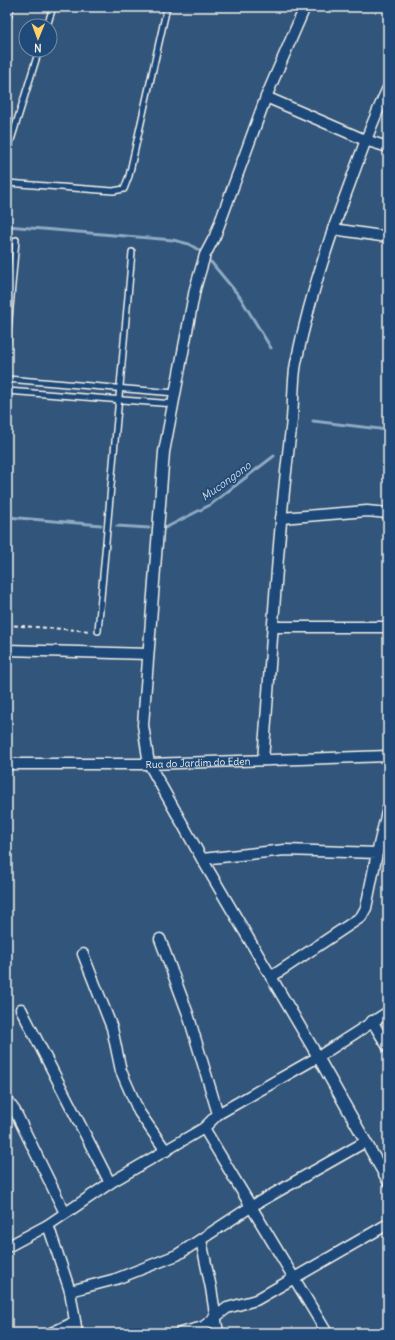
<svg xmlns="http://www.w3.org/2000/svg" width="395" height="1340" font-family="Delius,sans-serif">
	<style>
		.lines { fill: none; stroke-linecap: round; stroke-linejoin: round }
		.stream { stroke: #8faac2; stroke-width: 3 }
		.lane-casing { stroke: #f4f1e8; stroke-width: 8 }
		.street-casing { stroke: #f4f1e8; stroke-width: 13 }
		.path { stroke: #f4f1e8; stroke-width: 2; stroke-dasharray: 4 3; stroke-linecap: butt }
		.lane { stroke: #1f4a7a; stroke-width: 5 }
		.street { stroke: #1f4a7a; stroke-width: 10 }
		.labels { text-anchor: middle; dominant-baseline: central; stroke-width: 3.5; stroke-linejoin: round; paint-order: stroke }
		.street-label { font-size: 10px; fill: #f4f1e8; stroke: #1f4a7a }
		.water-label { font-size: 11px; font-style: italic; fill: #dbdfde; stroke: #1f4a7a }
	</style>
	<rect width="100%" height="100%" fill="#32557b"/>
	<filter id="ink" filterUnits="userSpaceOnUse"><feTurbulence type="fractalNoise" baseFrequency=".025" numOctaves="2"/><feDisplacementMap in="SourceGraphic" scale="8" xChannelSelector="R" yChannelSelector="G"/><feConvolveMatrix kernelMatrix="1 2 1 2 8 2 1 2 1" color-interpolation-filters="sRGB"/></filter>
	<g filter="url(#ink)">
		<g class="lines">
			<g class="stream">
				<path d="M7,226L173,240L189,244L200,251"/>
				<path d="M211,262L240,297L271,348"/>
				<path d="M313,421L388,430"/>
				<path d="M7,517L101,525"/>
				<path d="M117,526L149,528"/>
				<path d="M165,528L210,505L274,456"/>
			</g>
			<defs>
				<g id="lane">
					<path d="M7,21L11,7"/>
					<path d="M47,26L53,7"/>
					<path d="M7,153L39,50"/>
					<path d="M7,183L113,191L124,189L129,176L167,7"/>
					<path d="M7,342L16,240"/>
					<path d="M7,379L175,393"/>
					<path d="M7,391L174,404"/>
					<path d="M98,631L132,252"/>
				</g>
				<g id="street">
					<path d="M305,7L266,97L215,236L205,255L195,289L164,452L143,725L149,764L202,859L318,1057L388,1181"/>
					<path d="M266,97L365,140L388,147"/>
					<path d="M333,229L388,237"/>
					<path d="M281,518L367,511L388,513"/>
					<path d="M274,627H388"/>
					<path d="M7,650L148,654"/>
					<path d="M263,760C272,649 277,539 291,429C294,407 292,385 296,363C308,304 326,247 347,191C360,156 372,121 388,88"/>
					<path id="s1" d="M7,764H149L388,756"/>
					<path d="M377,853L388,808"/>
					<path d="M202,859L285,850L377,853L366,908L361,917L271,977"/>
					<path d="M160,939L188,1014L218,1114"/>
					<path d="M83,954L112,1028L121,1071L139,1112L166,1151"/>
					<path d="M21,1009L110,1183"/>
					<path d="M372,1021L388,1047"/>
					<path d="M7,1100L15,1111L65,1213"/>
					<path d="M204,1128L327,1333"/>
					<path d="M48,1225L70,1291L77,1333"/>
					<path d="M201,1240L211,1288L218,1333"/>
					<path d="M7,1247L48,1225L110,1183L204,1128L218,1114L318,1057L388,1012"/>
					<path d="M70,1291L116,1279L177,1255L252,1206L365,1142"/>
					<path d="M51,1333L75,1322"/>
					<path d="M180,1333L203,1327L227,1308L256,1300L388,1224"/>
				</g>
			</defs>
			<use href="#lane" class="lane-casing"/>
			<use href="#street" class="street-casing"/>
			<path class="path" d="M7,625L91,631"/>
			<use href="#lane" class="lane"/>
			<use href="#street" class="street"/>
		</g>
	</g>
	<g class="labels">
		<g class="street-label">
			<text stroke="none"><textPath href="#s1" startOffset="191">Rua do Jardim do Eden</textPath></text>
		</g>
		<g class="water-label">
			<text transform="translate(226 481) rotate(-36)">Mucongono</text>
		</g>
	</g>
	<rect width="395" height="1340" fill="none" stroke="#1f4a7a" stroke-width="24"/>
	<rect x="12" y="12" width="371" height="1316" fill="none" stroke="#f4f1e8" stroke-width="1.5" filter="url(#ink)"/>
	<g transform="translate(38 38) rotate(181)"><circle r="19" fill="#1f4a7a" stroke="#748da6"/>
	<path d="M0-3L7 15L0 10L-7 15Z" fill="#ffd166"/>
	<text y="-6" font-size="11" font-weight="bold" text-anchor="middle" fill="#f4f1e8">N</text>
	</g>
</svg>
